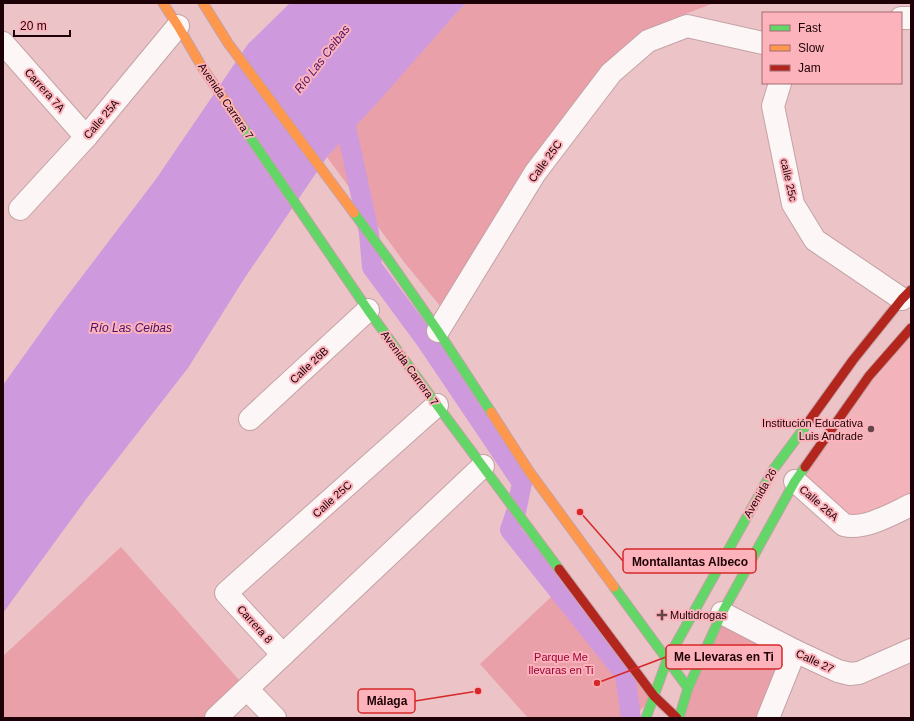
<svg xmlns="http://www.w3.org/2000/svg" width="914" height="721" font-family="Helvetica,sans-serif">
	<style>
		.built { fill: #f2b3ba }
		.green { fill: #e9a0a9 }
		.water { fill: #cf99de }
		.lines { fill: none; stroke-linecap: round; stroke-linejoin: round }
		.canal { stroke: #cf99de; stroke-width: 20 }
		.street-casing { stroke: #c4a2a5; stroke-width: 24 }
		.fast-casing { stroke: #c4a2a5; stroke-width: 11 }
		.slow-casing { stroke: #c4a2a5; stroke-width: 11 }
		.jam-casing { stroke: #c4a2a5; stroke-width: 11 }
		.street { stroke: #fcf6f7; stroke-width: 22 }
		.fast { stroke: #63d668; stroke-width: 9 }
		.slow { stroke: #ff974d; stroke-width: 9 }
		.jam { stroke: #b3261e; stroke-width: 9 }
		.poi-dot { fill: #65454a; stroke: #fdb3bb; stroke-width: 1.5 }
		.labels { text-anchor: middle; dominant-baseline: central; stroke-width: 4; stroke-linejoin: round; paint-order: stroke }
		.street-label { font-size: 11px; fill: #1d0106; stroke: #fdb3bb }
		.poi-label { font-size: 11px; fill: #1d0106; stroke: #fdb3bb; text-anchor: end }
		.park-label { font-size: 11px; fill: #9d0039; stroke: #fdb3bb }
		.water-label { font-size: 12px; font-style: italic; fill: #4a0f66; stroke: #fdb3bb }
		.leader { fill: none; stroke: #d62828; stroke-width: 1.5 }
		.callout-dot { fill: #d62828; stroke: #fdb3bb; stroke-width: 1.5 }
		.callout { fill: #fdb3bb; stroke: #d62828; stroke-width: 1.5 }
		.callout-label { font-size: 12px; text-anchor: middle; font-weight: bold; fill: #1d0106 }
	</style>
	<rect width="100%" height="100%" fill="#ecc4c8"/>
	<path class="built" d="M911,328V505L861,525L795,481Z"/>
	<g class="green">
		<path d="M467,3H714L670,20L624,50L529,163L440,306L404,262L327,157L459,10Z"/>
		<path d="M121,547L247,689L216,718H3V656Z"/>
		<path d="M568,581L654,696L633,718H528L480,664Z"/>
		<path d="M722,613L795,651L768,718H679Z"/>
	</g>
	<path class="water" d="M290,3H467L459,10L377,103L327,157L244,279L188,368L87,498L3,613V385L58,308L156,179L248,44Z"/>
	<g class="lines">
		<path class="canal" d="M342,108L369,233L372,267L425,339L522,483L516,512L510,530L625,674L631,718"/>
		<defs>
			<g id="street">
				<path d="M901,18H911"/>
				<path d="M3,43L86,137"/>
				<path d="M780,83L773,106L793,204L815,240L902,299"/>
				<path d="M20,209L86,137L178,26"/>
				<path d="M438,331L535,173L611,73L648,41L687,26L763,43"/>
				<path d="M250,419L368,310"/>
				<path d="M795,481L844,525C865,530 892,514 911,505"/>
				<path d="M722,613L795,651L838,671L850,674L859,673L911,650"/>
				<path d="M283,655L226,593L437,405"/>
				<path d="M247,689L275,718"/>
				<path d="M216,718L483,466"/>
				<path d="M768,718L795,651"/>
			</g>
			<g id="fast">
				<path d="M241,124L368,310L437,405L559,569"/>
				<path d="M354,213L388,259L438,331L491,412"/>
				<path d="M614,587L688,688"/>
				<path d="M646,718L667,660L773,470L807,424"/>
				<path d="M679,718L688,688L722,613L795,481L805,467"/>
			</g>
			<g id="slow">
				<path d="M163,3L178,26L202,67L241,124"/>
				<path d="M203,3L228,43L354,213"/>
				<path d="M491,412L529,471L614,587"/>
			</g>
			<g id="jam">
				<path d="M807,424L853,360L902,299L911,290"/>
				<path d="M805,467L869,376L911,328"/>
				<path d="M559,569L654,696L677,718"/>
			</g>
		</defs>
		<use href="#street" class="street-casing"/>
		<use href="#fast" class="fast-casing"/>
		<use href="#slow" class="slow-casing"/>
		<use href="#jam" class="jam-casing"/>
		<use href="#street" class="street"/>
		<use href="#fast" class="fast"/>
		<use href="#slow" class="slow"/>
		<use href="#jam" class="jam"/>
	</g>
	<g class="poi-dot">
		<circle cx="871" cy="429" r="4"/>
		<path d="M660 609h4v4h4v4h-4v4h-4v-4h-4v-4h4z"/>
	</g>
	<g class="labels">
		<g class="street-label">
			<text transform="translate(45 90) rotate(48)">Carrera 7A</text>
			<text transform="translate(226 101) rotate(56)">Avenida Carrera 7</text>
			<text transform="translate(101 119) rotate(-50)">Calle 25A</text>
			<text transform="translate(545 161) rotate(-54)">Calle 25C</text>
			<text transform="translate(789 180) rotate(77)">calle 25c</text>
			<text transform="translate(309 365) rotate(-43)">Calle 26B</text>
			<text transform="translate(410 368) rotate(54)">Avenida Carrera 7</text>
			<text transform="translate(760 493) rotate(-60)">Avenida 26</text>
			<text transform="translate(332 499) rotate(-42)">Calle 25C</text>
			<text transform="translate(819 503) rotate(41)">Calle 26A</text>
			<text transform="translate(255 624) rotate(48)">Carrera 8</text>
			<text transform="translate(815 661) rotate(25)">Calle 27</text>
		</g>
		<g class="poi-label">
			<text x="863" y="423">Institución Educativa<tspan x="863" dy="13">Luis Andrade</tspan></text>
			<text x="670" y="615" text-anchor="start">Multidrogas</text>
		</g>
		<g class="park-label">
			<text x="561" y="657">Parque Me<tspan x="561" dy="13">llevaras en Ti</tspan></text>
		</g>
		<g class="water-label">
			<text transform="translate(322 59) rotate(-52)">Río Las Ceibas</text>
			<text x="131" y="328">Río Las Ceibas</text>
		</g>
	</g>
	<path class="leader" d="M580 512L623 561M597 683L666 657M478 691L415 701"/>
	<g class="callout-dot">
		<circle cx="580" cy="512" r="4"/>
		<circle cx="597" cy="683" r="4"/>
		<circle cx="478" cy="691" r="4"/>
	</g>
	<g class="callout">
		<rect x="623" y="549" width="133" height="24" rx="4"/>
		<rect x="666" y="645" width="116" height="24" rx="4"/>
		<rect x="358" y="689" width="57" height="24" rx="4"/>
	</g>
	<g class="callout-label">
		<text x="690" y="566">Montallantas Albeco</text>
		<text x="724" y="661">Me Llevaras en Ti</text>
		<text x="387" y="705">Málaga</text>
	</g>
	<rect width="914" height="721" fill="none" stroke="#1d0106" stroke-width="8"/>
	<rect x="762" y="12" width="140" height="72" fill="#fdb3bb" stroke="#a36c73"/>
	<rect x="770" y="25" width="20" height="6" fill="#63d668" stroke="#a36c73"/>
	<text x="798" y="32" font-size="12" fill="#1d0106">Fast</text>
	<rect x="770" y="45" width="20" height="6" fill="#ff974d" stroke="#a36c73"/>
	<text x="798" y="52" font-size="12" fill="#1d0106">Slow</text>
	<rect x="770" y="65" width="20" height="6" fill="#b3261e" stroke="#a36c73"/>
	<text x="798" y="72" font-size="12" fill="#1d0106">Jam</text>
	<path d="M14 30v6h56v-6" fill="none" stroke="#1d0106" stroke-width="2"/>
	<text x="20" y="30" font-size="12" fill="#1d0106" stroke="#fdb3bb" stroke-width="3" paint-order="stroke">20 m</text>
</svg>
